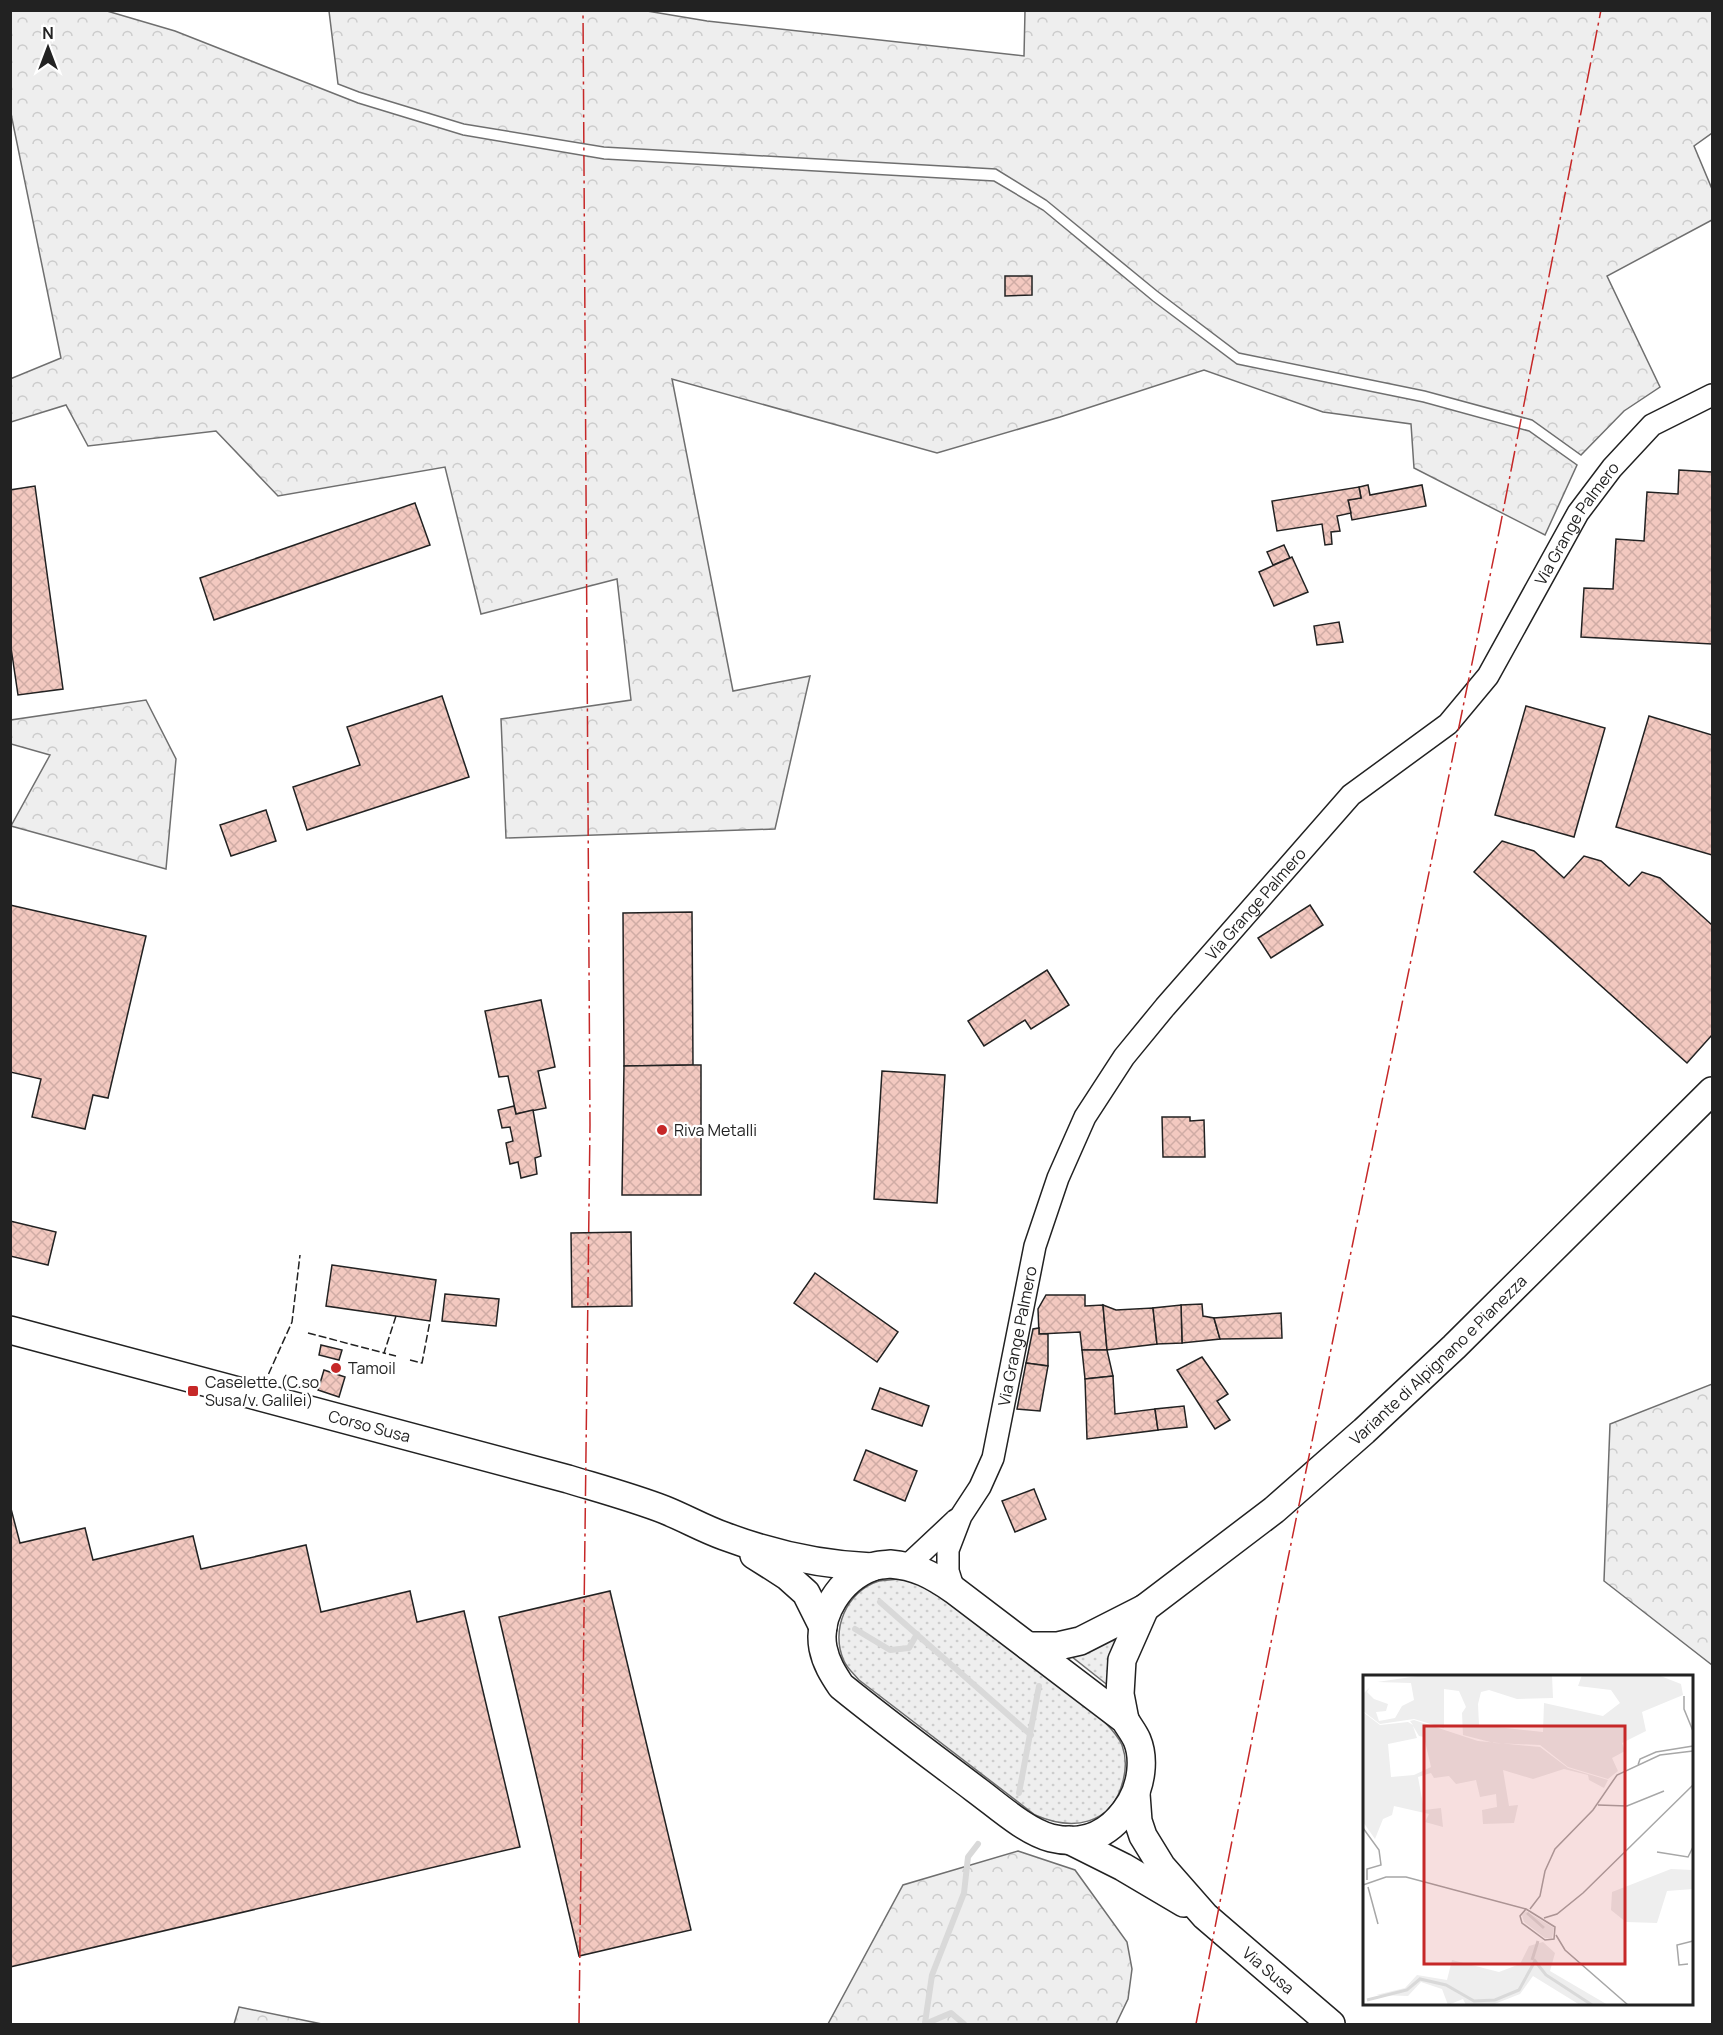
<svg xmlns="http://www.w3.org/2000/svg" width="1723" height="2035" font-family="Manrope,sans-serif">
	<style>
		.grass { fill: url(#grass-dots); stroke: #6f6f6f; stroke-width: 1.5 }
		.forest { fill: url(#forest-crowns); stroke: #6f6f6f; stroke-width: 1.5 }
		.lines { fill: none; stroke-linecap: round; stroke-linejoin: round }
		.stream { stroke: #d9d9d9; stroke-width: 6 }
		.building { fill: url(#building-cross-hatch); stroke: #222; stroke-width: 1.5 }
		.minor-casing { stroke: #222; stroke-width: 24 }
		.major-casing { stroke: #222; stroke-width: 30 }
		.minor { stroke: #fff; stroke-width: 21 }
		.major { stroke: #fff; stroke-width: 27 }
		.fence { stroke: #222; stroke-width: 1.5; stroke-dasharray: 8 3; stroke-linecap: butt }
		.power { stroke: #c62828; stroke-width: 1.5; stroke-dasharray: 21 4.5 3 4.5; stroke-linecap: butt }
		.poi-dot { fill: #c62828; stroke: #fff; stroke-width: 2 }
		.labels { text-anchor: middle; dominant-baseline: central; stroke-width: 4.5; stroke-linejoin: round; paint-order: stroke }
		.street-label { font-size: 16px; fill: #222; stroke: #fff }
		.poi-label { font-size: 16px; fill: #222; stroke: #fff; text-anchor: start }
		.inset-river { fill: none; stroke: #d9d9d9; stroke-width: 3 }
		.inset-road { fill: none; stroke: #a7a7a7; stroke-width: 1.5 }
		.view { fill: #c62828; fill-opacity: 0.15; stroke: #c62828; stroke-width: 3 }
		.inset-edge { fill: none; stroke: #222; stroke-width: 3 }
	</style>
	<defs>
		<pattern id="grass-dots" width="8" height="8" patternUnits="userSpaceOnUse" patternTransform="scale(1.5)"><rect width="8" height="8" fill="#eee"/><path d="M2 2h.1M6 6h.1" fill="none" stroke="#ccc" stroke-width="1.8" stroke-linecap="round"/></pattern>
		<pattern id="forest-crowns" width="20" height="18" patternUnits="userSpaceOnUse" patternTransform="scale(1.5)"><rect width="20" height="18" fill="#eee"/><path d="M2 6a3 3 0 1 1 6 0M12 15a3 3 0 1 1 6 0" fill="none" stroke="#ccc"/></pattern>
		<pattern id="building-cross-hatch" width="8" height="8" patternUnits="userSpaceOnUse" patternTransform="scale(1.5)"><rect width="8" height="8" fill="#f3c9c0"/><path d="M0 0l8 8M0 8l8-8" fill="none" stroke="#d0aca5"/></pattern>
	</defs>
	<rect width="100%" height="100%" fill="#fff"/>
	<g class="grass">
		<path d="M898,1579L915,1581L930,1589L1099,1716C1107,1725 1117,1733 1122,1745C1126,1756 1126,1770 1123,1781C1112,1826 1072,1831 1035,1815L859,1680C854,1674 847,1668 844,1661C830,1631 846,1591 879,1581C885,1580 892,1580 898,1579Z"/>
		<path d="M1121,1628L1110,1687L1071,1656Z"/>
	</g>
	<g class="forest">
		<path d="M11,11H107L175,31L358,103L463,135L604,159L994,181L1043,210L1153,301L1237,364L1423,402L1529,431L1577,465L1545,535L1414,468L1411,424L1323,412L1204,370L1060,417L937,453L672,379L733,691L810,676L775,829L506,838L501,719L631,700L617,579L481,614L445,467L278,496L216,431L88,446L66,405L11,422L10,379L61,358L11,114Z"/>
		<path d="M329,11H647L707,21L1024,56L1025,11H1712V133L1694,146L1712,189V220L1607,276L1660,387L1624,411L1581,455L1532,420L1425,391L1239,353L1157,291L1046,200L996,169L604,147L464,124L359,92L338,84Z"/>
		<path d="M146,700L176,759L166,869L11,826L50,755L11,744V720Z"/>
		<path d="M1712,1384V1665L1604,1581L1610,1424Z"/>
		<path d="M1018,1851L1075,1870L1127,1942L1132,1969L1128,1999L1116,2024H828L903,1885Z"/>
		<path d="M239,2007L322,2024H234Z"/>
	</g>
	<g class="lines">
		<g class="stream">
			<path d="M880,1602L1031,1735"/>
			<path d="M855,1629L890,1650L909,1648L917,1634"/>
			<path d="M1019,1793L1039,1686"/>
			<path d="M925,2023L932,1975L964,1893L968,1857L978,1844"/>
			<path d="M925,2024L951,2013L964,2024"/>
		</g>
	</g>
	<g class="building">
		<path d="M1005,276H1032V295L1005,296Z"/>
		<path d="M1679,470L1712,472V644L1581,637L1584,588L1613,589L1616,539L1644,541L1647,492L1678,494Z"/>
		<path d="M1368,485L1370,495L1422,485L1426,506L1352,520L1348,500L1361,498L1359,487Z"/>
		<path d="M35,486L63,689L18,695L10,641V490Z"/>
		<path d="M1359,487L1361,498L1348,500L1351,513L1337,516L1340,531L1331,532L1332,544L1325,545L1322,524L1277,531L1272,501Z"/>
		<path d="M415,503L430,545L214,620L200,578Z"/>
		<path d="M1284,545L1290,558L1273,565L1267,552Z"/>
		<path d="M1292,557L1308,592L1274,606L1259,572Z"/>
		<path d="M1339,622L1343,642L1317,645L1314,626Z"/>
		<path d="M442,696L469,777L307,830L293,787L360,765L347,727Z"/>
		<path d="M1526,706L1605,728L1574,837L1495,815Z"/>
		<path d="M1649,716L1712,735V855L1616,827Z"/>
		<path d="M266,810L276,841L231,856L220,825Z"/>
		<path d="M1502,841L1534,851L1564,878L1584,856L1601,861L1629,886L1642,872L1660,878L1712,925V1035L1687,1063L1474,872Z"/>
		<path d="M10,905L146,936L108,1098L93,1095L85,1129L32,1117L41,1079L10,1072Z"/>
		<path d="M1310,905L1323,925L1271,958L1258,938Z"/>
		<path d="M692,912L693,1065L624,1066L623,913Z"/>
		<path d="M1047,970L1069,1005L1031,1029L1025,1020L984,1046L968,1021Z"/>
		<path d="M541,1000L555,1067L538,1071L546,1108L516,1114L508,1076L499,1077L485,1011Z"/>
		<path d="M693,1065H701V1195H622L624,1066Z"/>
		<path d="M882,1071L945,1075L937,1203L874,1199Z"/>
		<path d="M514,1106L516,1114L533,1110L541,1156L535,1158L537,1174L521,1178L518,1162L510,1164L506,1143L513,1141L510,1127L502,1128L498,1110Z"/>
		<path d="M1162,1117H1190V1121L1204,1120L1205,1157H1163Z"/>
		<path d="M10,1221L56,1232L48,1265L10,1256Z"/>
		<path d="M631,1232L632,1306L572,1307L571,1233Z"/>
		<path d="M332,1265L436,1280L430,1321L326,1306Z"/>
		<path d="M815,1273L898,1332L877,1362L794,1303Z"/>
		<path d="M445,1294L499,1299L496,1326L442,1321Z"/>
		<path d="M1046,1295H1085V1306L1103,1305L1107,1350H1082L1080,1332L1039,1334L1038,1309Z"/>
		<path d="M1202,1304L1203,1316L1214,1318L1220,1339L1182,1343L1181,1305Z"/>
		<path d="M1103,1305L1116,1310L1153,1308L1157,1344L1107,1350Z"/>
		<path d="M1181,1305L1182,1343L1157,1344L1153,1308Z"/>
		<path d="M1281,1313L1282,1338L1220,1339L1214,1318Z"/>
		<path d="M1039,1328V1334H1048V1366L1026,1363L1033,1329Z"/>
		<path d="M321,1345L342,1350L339,1360L319,1355Z"/>
		<path d="M1082,1350H1107L1113,1376L1085,1379Z"/>
		<path d="M1202,1357L1228,1394L1217,1401L1230,1420L1215,1429L1177,1370Z"/>
		<path d="M1026,1363L1048,1366L1040,1411L1017,1409Z"/>
		<path d="M324,1370L345,1377L339,1397L318,1390Z"/>
		<path d="M1113,1376L1115,1414L1155,1409L1158,1430L1087,1439L1085,1379Z"/>
		<path d="M880,1388L929,1406L922,1426L872,1409Z"/>
		<path d="M1184,1406L1187,1427L1158,1430L1155,1409Z"/>
		<path d="M866,1450L917,1471L905,1501L854,1480Z"/>
		<path d="M1034,1489L1046,1519L1015,1532L1002,1501Z"/>
		<path d="M10,1505L20,1543L85,1528L93,1560L193,1536L201,1569L306,1545L321,1612L410,1591L417,1622L464,1611L520,1847L10,1967Z"/>
		<path d="M610,1591L691,1930L579,1956L499,1617Z"/>
	</g>
	<g class="lines">
		<defs>
			<g id="minor">
				<path d="M908,1565L956,1520"/>
				<path id="s1" d="M954,1590L948,1571V1550L961,1516L980,1487L993,1458L1035,1246L1058,1178L1085,1117L1124,1057L1165,1007L1351,795L1448,724L1488,676L1578,513L1612,468L1652,425L1712,395"/>
			</g>
			<g id="major">
				<path id="s2" d="M10,1330L568,1479C601,1489 634,1498 665,1510C685,1518 704,1529 724,1536C772,1554 821,1565 872,1567"/>
				<path d="M754,1555L787,1576L806,1593L823,1627"/>
				<path d="M890,1564C916,1566 932,1575 954,1590L1125,1720C1129,1727 1134,1733 1137,1740C1145,1759 1141,1785 1131,1802C1113,1832 1087,1847 1051,1838C1025,1831 997,1805 975,1789C930,1755 884,1721 841,1686C833,1674 826,1663 823,1648C817,1615 840,1579 872,1567C877,1565 884,1565 890,1564Z"/>
				<path id="s3" d="M1028,1646H1058L1080,1641L1145,1608L1274,1510L1364,1431L1454,1347L1712,1091"/>
				<path d="M1125,1720L1120,1694L1122,1660L1145,1608"/>
				<path id="s4" d="M1136,1794L1138,1821L1143,1836L1162,1867L1205,1916L1331,2024"/>
				<path d="M1069,1840L1123,1867L1184,1903"/>
			</g>
		</defs>
		<use href="#minor" class="minor-casing"/>
		<use href="#major" class="major-casing"/>
		<use href="#minor" class="minor"/>
		<use href="#major" class="major"/>
		<g class="fence">
			<path d="M396,1316L384,1353L396,1356"/>
			<path d="M308,1333L384,1353"/>
			<path d="M410,1360L422,1363L430,1321"/>
			<path d="M264,1384L292,1322L300,1255"/>
		</g>
		<g class="power">
			<path d="M579,2024L590,1125L583,10"/>
			<path d="M1196,2024L1278,1607L1499,532L1601,10"/>
		</g>
	</g>
	<g class="poi-dot">
		<circle cx="662" cy="1130" r="6"/>
		<circle cx="336" cy="1368" r="6"/>
		<rect x="187" y="1385" width="12" height="12" rx="3"/>
	</g>
	<g class="labels">
		<g class="street-label">
			<text stroke="none"><textPath href="#s1" startOffset="1276">Via Grange Palmero</textPath></text>
			<text stroke="none"><textPath href="#s1" startOffset="772">Via Grange Palmero</textPath></text>
			<text stroke="none"><textPath href="#s1" startOffset="268">Via Grange Palmero</textPath></text>
			<text stroke="none"><textPath href="#s3" startOffset="510">Variante di Alpignano e Pianezza</textPath></text>
			<text stroke="none"><textPath href="#s2" startOffset="372">Corso Susa</textPath></text>
			<text stroke="none"><textPath href="#s4" startOffset="228">Via Susa</textPath></text>
		</g>
		<g class="poi-label">
			<text x="674" y="1130">Riva Metalli</text>
			<text x="348" y="1368">Tamoil</text>
			<text x="205" y="1382">Caselette (C.so<tspan x="205" dy="18">Susa/v. Galilei)</tspan></text>
		</g>
	</g>
	<g transform="translate(1363 1675)">
		<rect width="330" height="330" fill="#fff"/>
		<path d="M163,236L191,253L189,263H182L161,247L159,240Z" fill="#eee"/>
		<path d="M62,0H189L190,23L154,24L126,15L118,17L115,29L116,50L180,57L181,28L240,41L257,28L248,15L215,11L219,0H295L318,9L320,20L279,37L283,56L259,68L262,76L249,83L255,96L245,104L205,92L177,70L131,68L100,60L99,38L103,32L96,16L81,14V53L51,44L17,49L0,36V19L7,12L4,17L11,24L25,29L23,36L13,37L16,46L32,43L39,31L51,25L48,8L14,7ZM0,37L17,50L45,47L50,50L47,46L51,45L115,66L177,72L205,93L245,105L241,113L226,105L225,100L201,94L170,104L140,95L146,131L155,130L151,148L120,149L119,135L134,132L133,119L117,122L113,105L93,109L86,101L71,103L68,98L55,102L61,135L78,133L80,152L62,147L66,139L31,131L29,140L20,144L12,164L0,147ZM50,51L56,61L61,62L68,92L51,100L28,102L25,69L54,63ZM308,194L330,195V214L304,216L294,248L263,247L248,235L249,217ZM180,267L192,278L187,296L245,330H217L170,301L157,319L129,330H103L100,324L85,330L79,314L58,307L45,321L13,320L42,313L54,300L84,305L89,285L136,297L157,289L166,271Z" fill="#eee" fill-rule="evenodd"/>
		<path class="inset-river" d="M164,238L181,253M169,285L175,266M4,325L44,315L57,304L83,310L111,326L132,325L156,315L172,286L183,300L229,330"/>
		<path class="inset-road" d="M321,21V34L330,56M275,90L277,84L293,77L330,71M235,130L264,131L301,116M0,153L16,175L18,190L4,194V205M294,177L325,182L330,172M0,210L23,202H43L163,234M5,212L15,249M163,234L192,252L191,264L182,265L159,248L157,241ZM167,234L177,221L182,196L192,174L230,135L254,100L297,80L330,76M181,243L194,239L220,218L330,110M193,260L202,275L265,330M325,289L316,290L314,270L330,266"/>
		<path class="view" d="M61,51H262V289H61Z"/>
		<rect width="330" height="330" class="inset-edge"/>
	</g>
	<rect width="1723" height="2035" fill="none" stroke="#222222" stroke-width="24"/>
	<g transform="translate(48 48)" stroke="#ffffff" stroke-width="4.5" paint-order="stroke">
	<path d="M0-4.5L10 22L0 15L-10 22Z" fill="#222222"/>
	<text y="-9" font-size="16" font-weight="bold" text-anchor="middle" fill="#222222">N</text>
	</g>
</svg>
